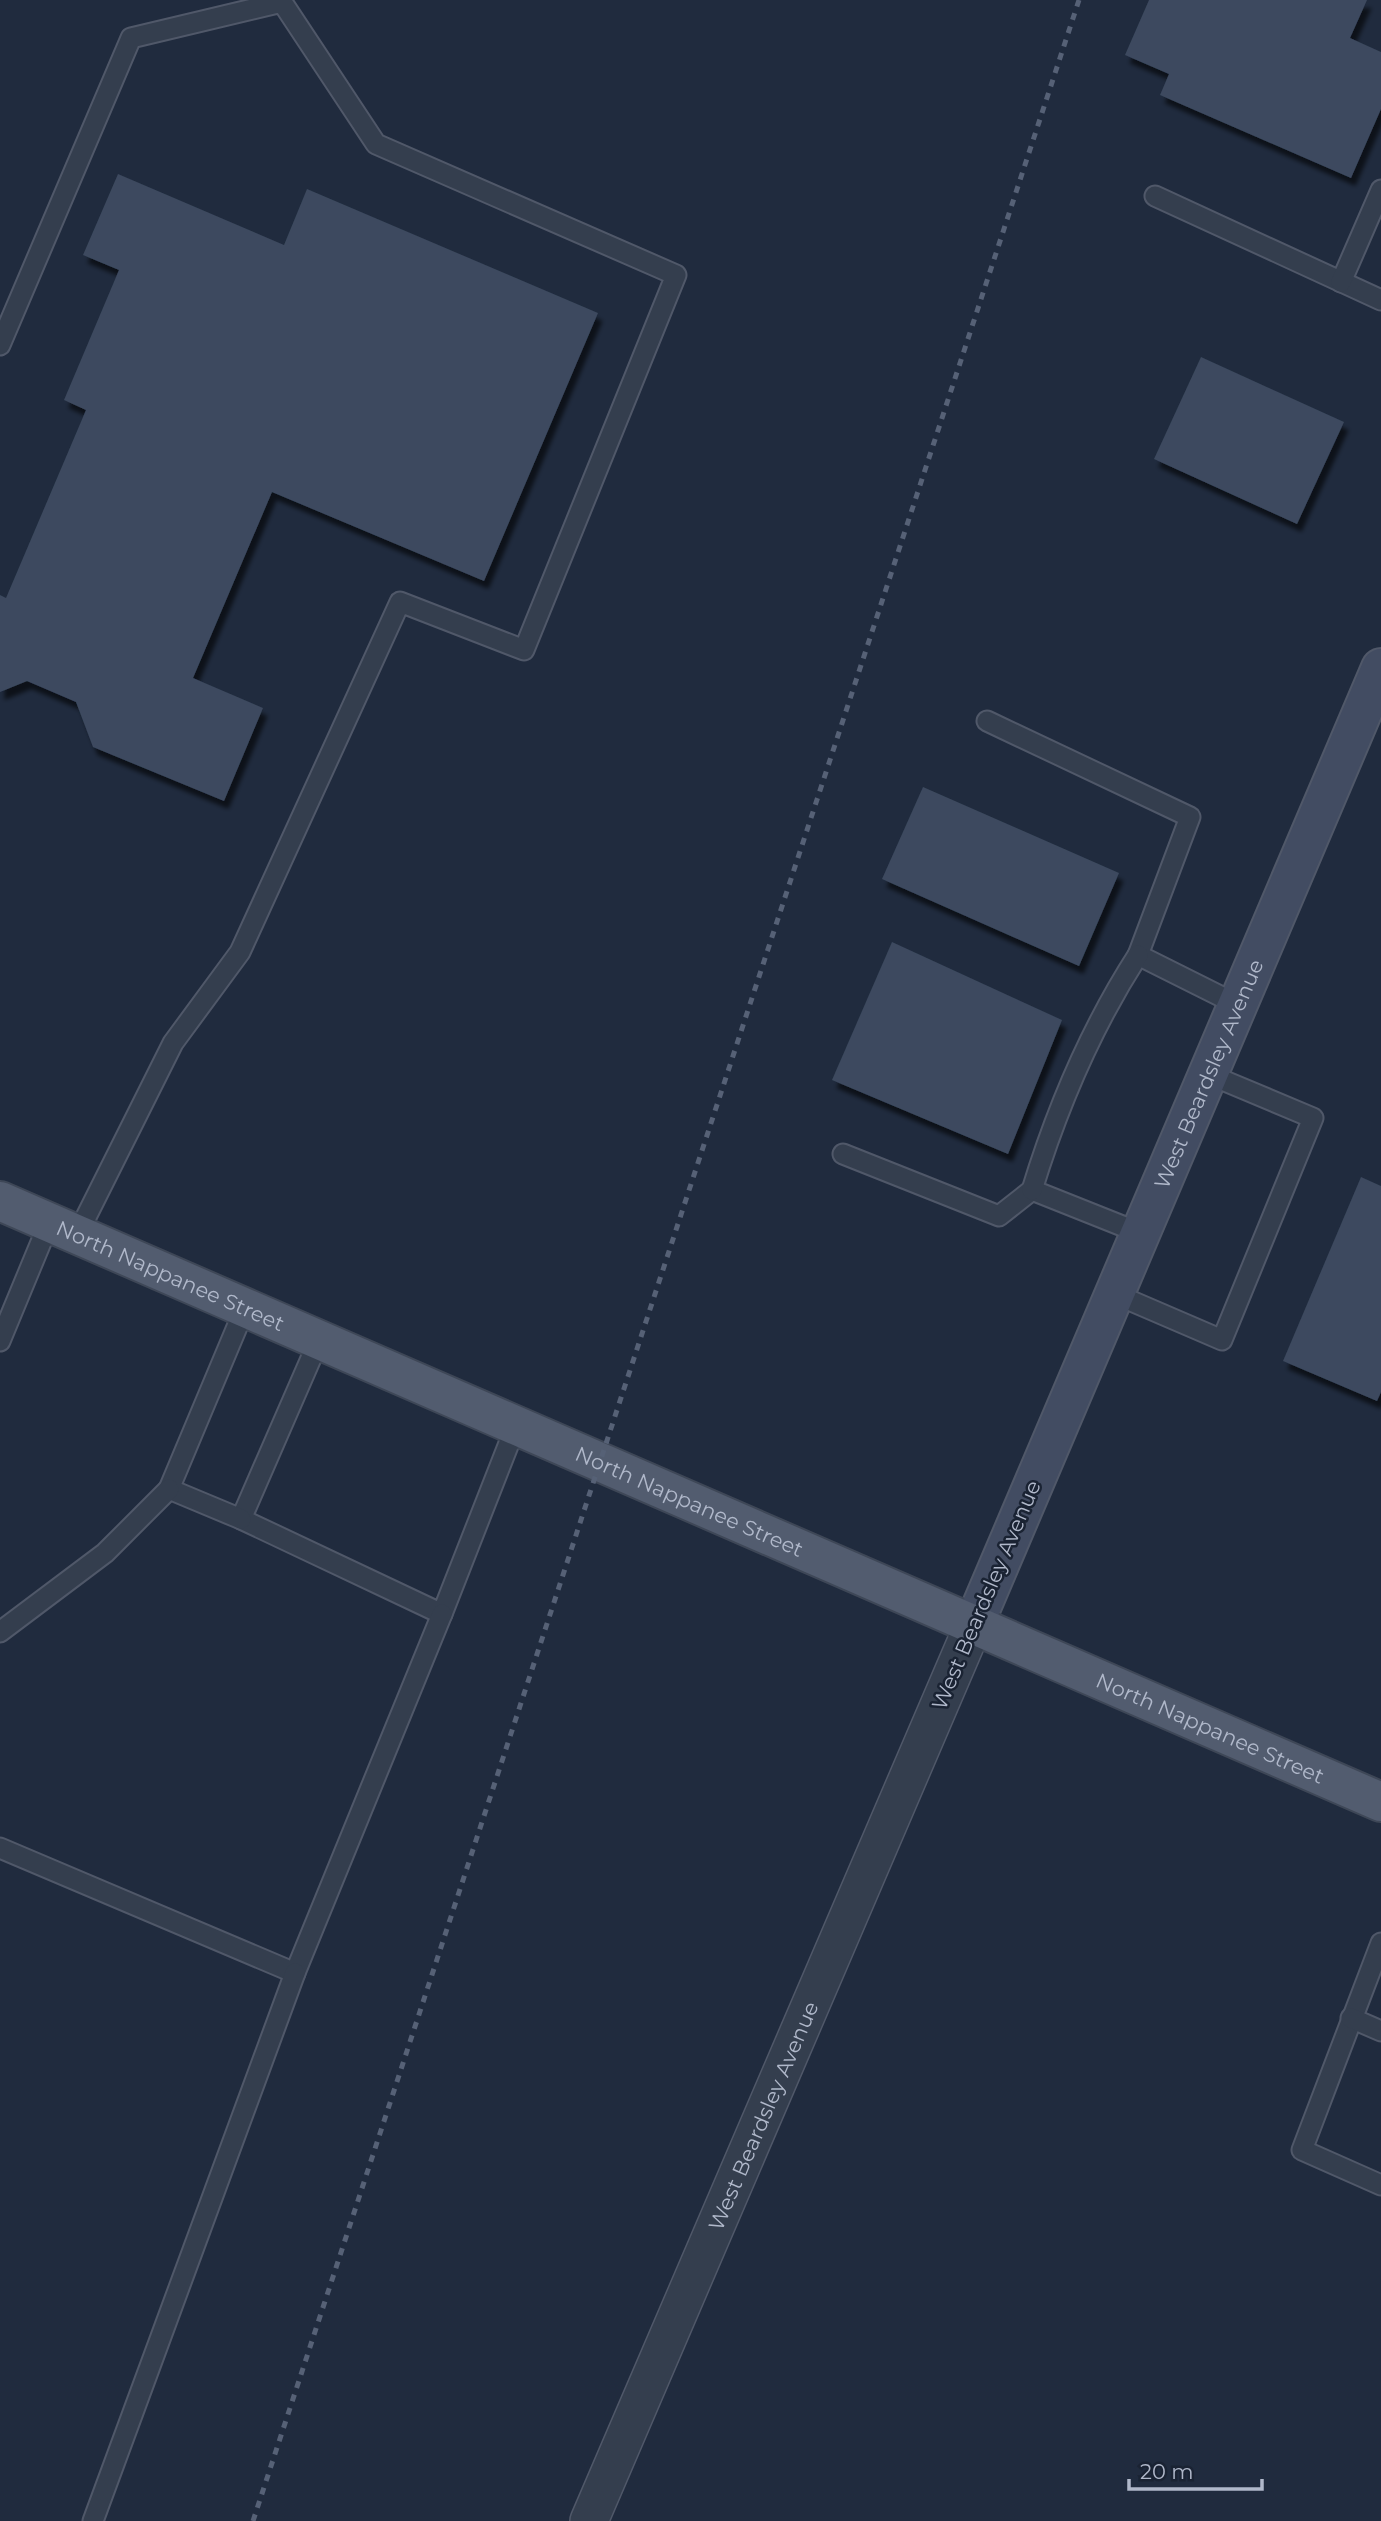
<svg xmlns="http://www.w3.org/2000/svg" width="1381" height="2521" font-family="Montserrat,sans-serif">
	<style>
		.building { fill: #3c495e; filter: url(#shadow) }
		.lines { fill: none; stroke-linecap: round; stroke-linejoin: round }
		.lane-casing { stroke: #505869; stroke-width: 23 }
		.street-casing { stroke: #505869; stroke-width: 40 }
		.secondary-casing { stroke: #505869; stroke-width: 42 }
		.primary-casing { stroke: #3e4757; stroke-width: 42 }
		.lane { stroke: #343e4e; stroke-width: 19 }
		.street { stroke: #343e4e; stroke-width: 37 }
		.secondary { stroke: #424c62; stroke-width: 38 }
		.primary { stroke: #525c6f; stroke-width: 38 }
		.rail { stroke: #566176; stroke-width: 5; stroke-dasharray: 7 7; stroke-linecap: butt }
		.labels { text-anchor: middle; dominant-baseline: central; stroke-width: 5; stroke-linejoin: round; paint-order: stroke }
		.street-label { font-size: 21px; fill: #b0b8ca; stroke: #1a2333 }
	</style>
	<defs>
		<filter id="shadow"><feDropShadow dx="4.5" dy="8" stdDeviation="2" flood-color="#0009"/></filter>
	</defs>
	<rect width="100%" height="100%" fill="#202b3e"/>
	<g class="building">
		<path d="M1149,0H1367L1350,38L1381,52V109L1351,178L1160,95L1169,74L1125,55Z"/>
		<path d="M118,174L284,245L307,189L598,313L484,581L272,492L193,678L263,708L224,801L93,747L76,702L27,681L0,692V595L6,598L86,410L64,400L119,270L83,255Z"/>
		<path d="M1201,357L1344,422L1297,524L1154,459Z"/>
		<path d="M923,787L1119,873L1079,966L882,879Z"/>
		<path d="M892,942L1062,1020L1008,1154L832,1080Z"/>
		<path d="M1361,1177L1381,1186V1392L1377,1401L1283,1361Z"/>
	</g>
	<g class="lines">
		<defs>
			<g id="lane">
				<path d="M1155,196L1381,300"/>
				<path d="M1341,282L1381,190"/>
				<path d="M0,345L131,38L282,2L376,144L676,275L524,650L400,602L240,952L173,1043L77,1235"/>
				<path d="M987,721L1190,817L1138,955L1238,1005"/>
				<path d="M843,1154L999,1216L1032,1190L1140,1233"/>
				<path d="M1032,1190C1057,1108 1091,1028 1138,955"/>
				<path d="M1115,1294L1222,1340L1313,1118L1208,1074"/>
				<path d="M319,1340L241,1519L442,1614L515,1428"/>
				<path d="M0,1341L49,1223"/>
				<path d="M241,1519L169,1489L245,1308"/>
				<path d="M0,1632L105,1553L169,1489"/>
				<path d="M0,1848L295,1973L442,1614"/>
				<path d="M1381,1943L1302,2150L1381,2185"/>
				<path d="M1351,2018L1381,2031"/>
				<path d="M93,2521L295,1973"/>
			</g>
			<g id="street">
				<path id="s1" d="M589,2521L974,1624"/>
			</g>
			<g id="secondary">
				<path id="s2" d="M974,1624L1381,668"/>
			</g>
			<g id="primary">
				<path id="s3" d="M0,1201L1381,1802"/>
			</g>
		</defs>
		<use href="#lane" class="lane-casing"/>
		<use href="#street" class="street-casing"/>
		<use href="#secondary" class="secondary-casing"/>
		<use href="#primary" class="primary-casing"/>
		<use href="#lane" class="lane"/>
		<use href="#street" class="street"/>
		<use href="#secondary" class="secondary"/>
		<use href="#primary" class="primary"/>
		<path class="rail" d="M253,2521L1079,0"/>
	</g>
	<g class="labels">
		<g class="street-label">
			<text stroke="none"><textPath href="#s2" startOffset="598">West Beardsley Avenue</textPath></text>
			<text stroke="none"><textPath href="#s3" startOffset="186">North Nappanee Street</textPath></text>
			<text stroke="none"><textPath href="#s3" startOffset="752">North Nappanee Street</textPath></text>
			<text transform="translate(986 1595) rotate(-67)">West Beardsley Avenue</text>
			<text stroke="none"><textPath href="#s3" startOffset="1320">North Nappanee Street</textPath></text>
			<text stroke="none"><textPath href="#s1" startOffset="441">West Beardsley Avenue</textPath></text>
		</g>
	</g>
	<path d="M1129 2479v10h133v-10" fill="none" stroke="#b0b8ca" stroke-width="3.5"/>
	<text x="1140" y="2479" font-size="21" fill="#b0b8ca" stroke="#1a2333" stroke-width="5" paint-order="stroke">20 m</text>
</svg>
